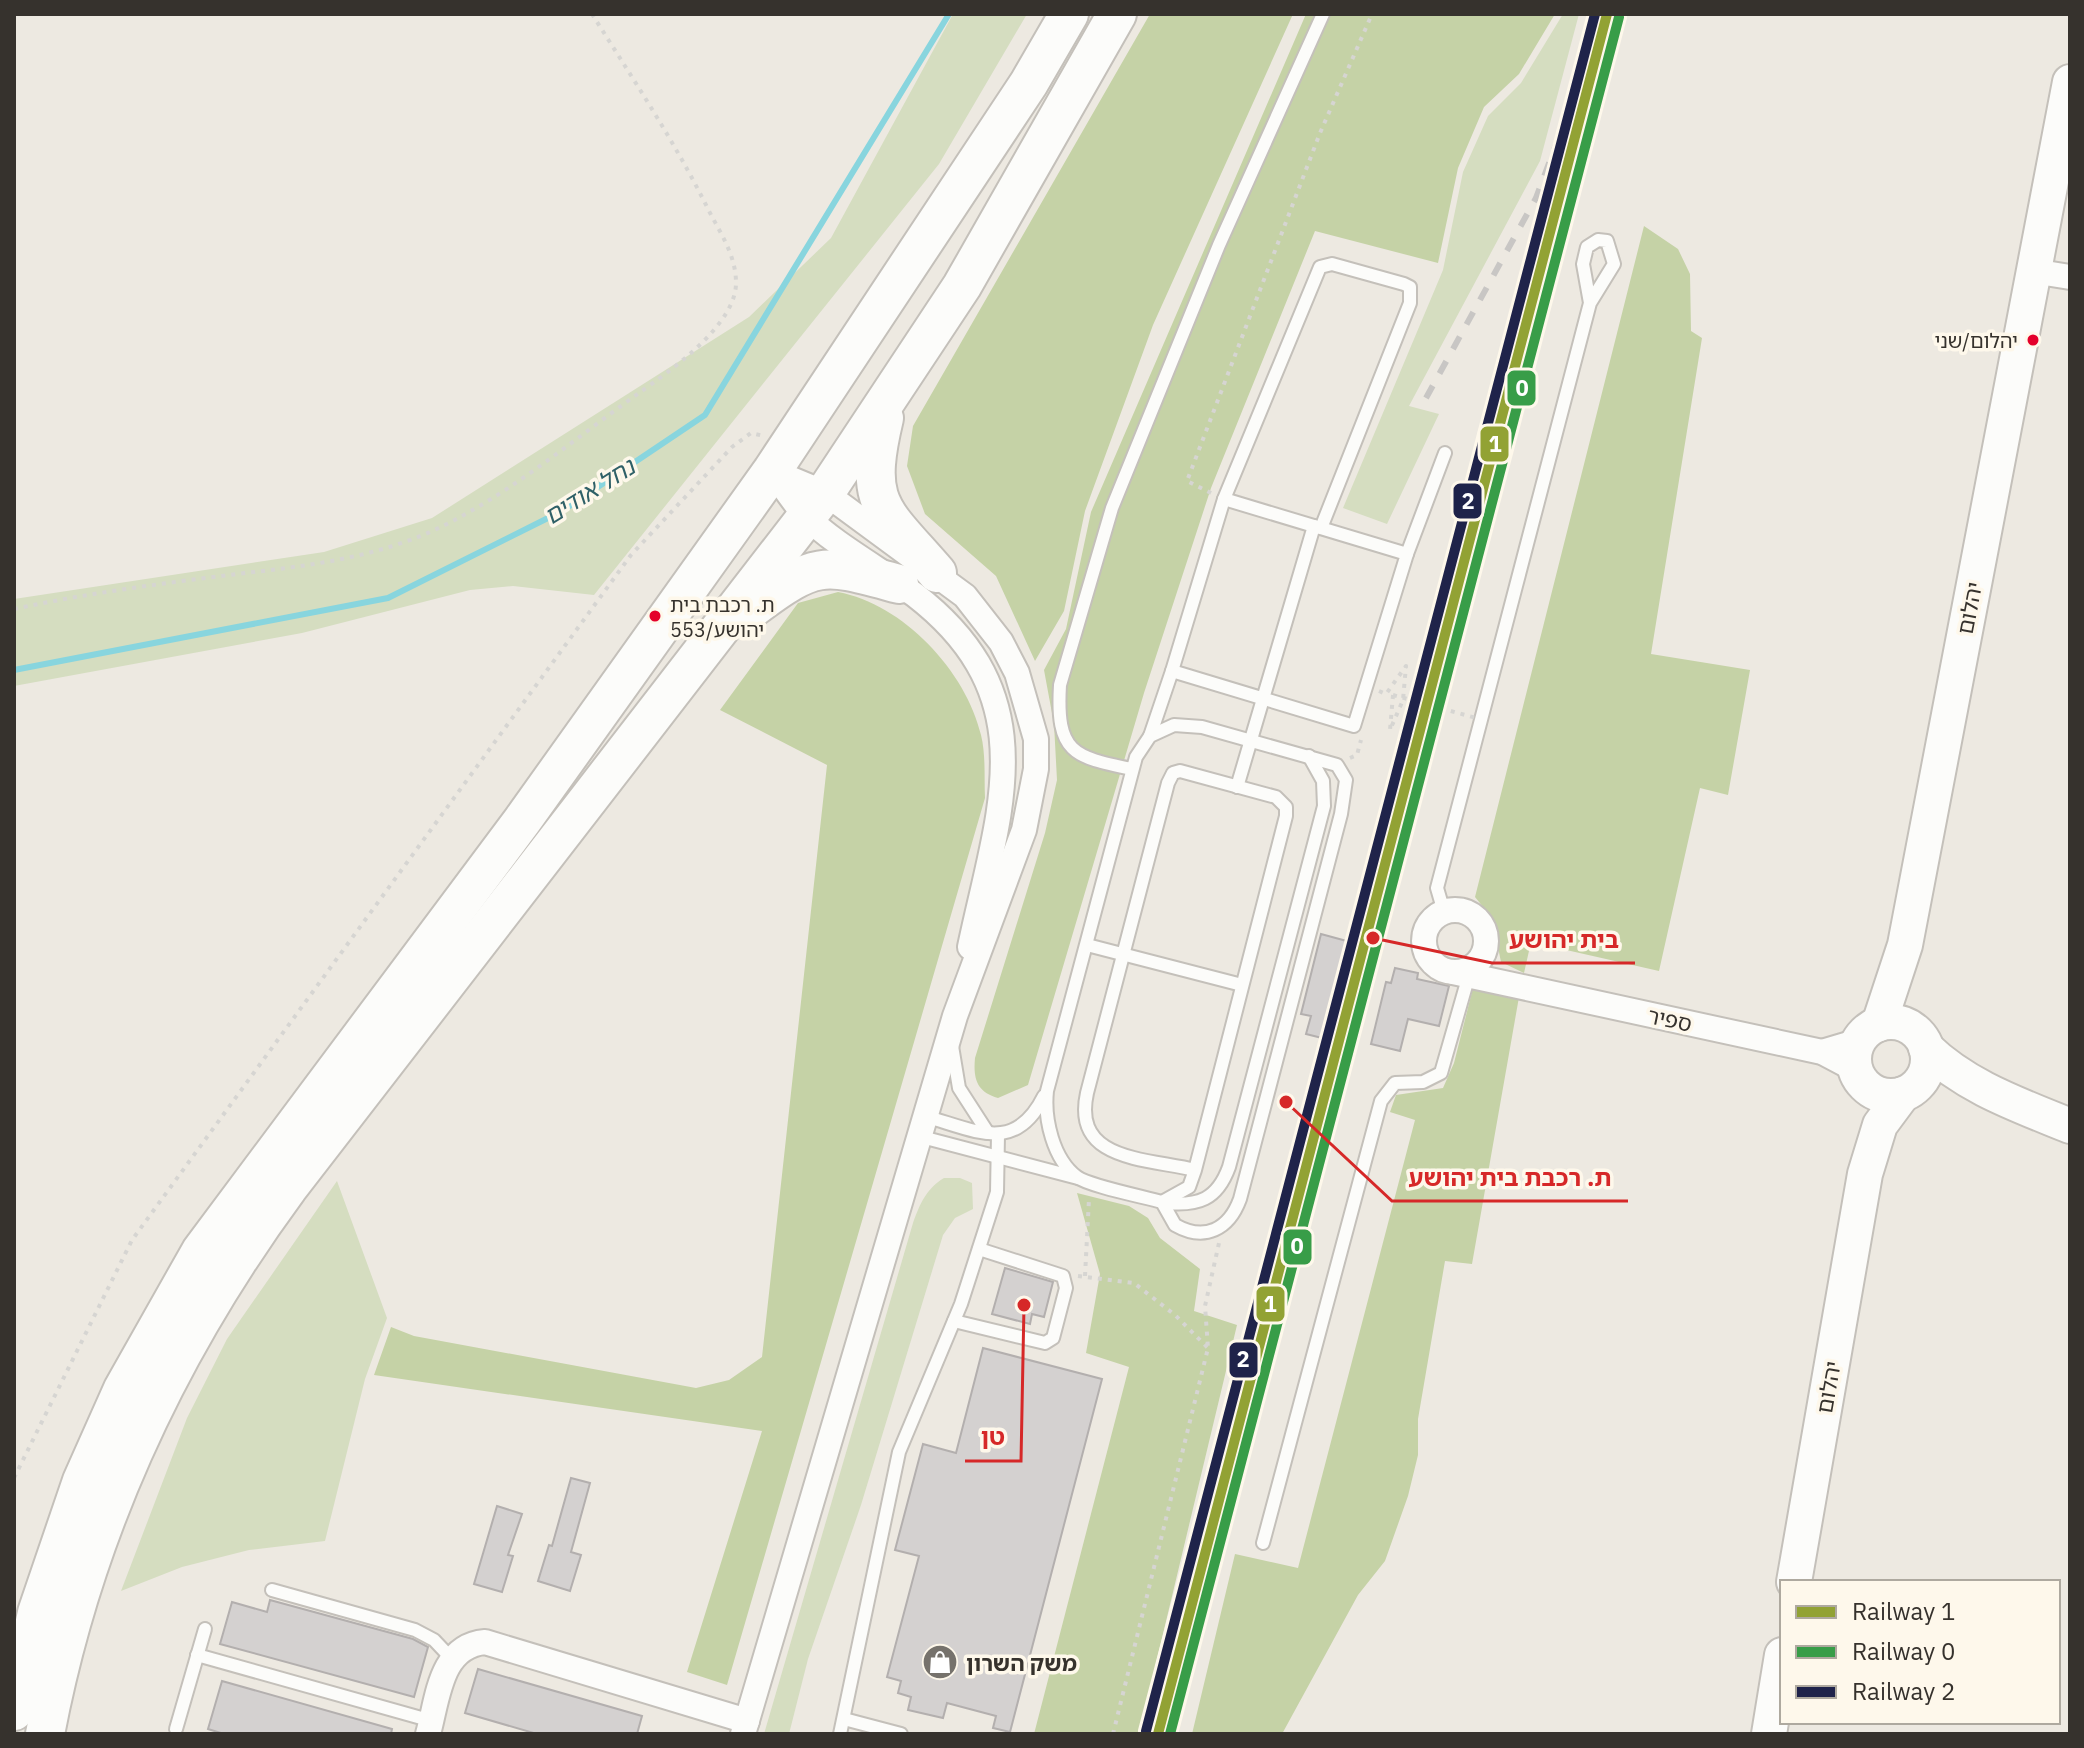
<svg xmlns="http://www.w3.org/2000/svg" width="2084" height="1748" font-family="'IBM Plex Sans','Noto Sans Hebrew',sans-serif">
	<style>
		.green { fill: #d5ddc0 }
		.forest { fill: #c5d2a6 }
		.lines { fill: none; stroke-linecap: round; stroke-linejoin: round }
		.stream { stroke: #88d5de; stroke-width: 6 }
		.building { fill: #d4d1d0; stroke: #b3afae; stroke-width: 2 }
		.lane-casing { stroke: #c4c0ba; stroke-width: 16 }
		.street-casing { stroke: #c4c0ba; stroke-width: 28 }
		.secondary-casing { stroke: #c4c0ba; stroke-width: 38 }
		.primary-casing { stroke: #c4c0ba; stroke-width: 42 }
		.path { stroke: #d6d5d2; stroke-width: 4; stroke-dasharray: 4 6; stroke-linecap: butt }
		.lane { stroke: #fcfcfa; stroke-width: 12 }
		.street { stroke: #fcfcfa; stroke-width: 24 }
		.secondary { stroke: #fcfcfa; stroke-width: 34 }
		.primary { stroke: #fcfcfa; stroke-width: 38 }
		.rail { stroke: #c8c6c4; stroke-width: 6; stroke-dasharray: 14 14; stroke-linecap: butt }
		.path-bridge { stroke: #d6d5d2; stroke-width: 4; stroke-dasharray: 4 6; stroke-linecap: butt }
		.rail-1-casing { stroke: #fef8eb; stroke-width: 16 }
		.rail-2-casing { stroke: #fef8eb; stroke-width: 16 }
		.rail-3-casing { stroke: #fef8eb; stroke-width: 16 }
		.rail-1 { stroke: #92a234; stroke-width: 10 }
		.rail-2 { stroke: #389d48; stroke-width: 10 }
		.rail-3 { stroke: #1f234a; stroke-width: 10 }
		.bus-dot { fill: #e4002b; stroke: #fef8eb; stroke-width: 3 }
		.labels { text-anchor: middle; dominant-baseline: central; stroke-width: 7; stroke-linejoin: round; paint-order: stroke }
		.bus-label { font-size: 20px; fill: #36322d; stroke: #fef8eb; text-anchor: end }
		.street-label { font-size: 22px; fill: #36322d; stroke: #fef8eb }
		.poi-label { font-size: 22px; font-weight: bold; fill: #36322d; stroke: #fef8eb; text-anchor: start }
		.water-label { font-size: 24px; font-style: italic; fill: #2f6067; stroke: #fef8eb }
		.leader { fill: none; stroke: #d62828; stroke-width: 3 }
		.callout-dot { fill: #d62828; stroke: #fef8eb; stroke-width: 3 }
		.callout-label { font-size: 24px; text-anchor: middle; font-weight: bold; fill: #d62828; stroke: #fef8eb; stroke-width: 7; stroke-linejoin: round; paint-order: stroke }
		.line-badge { stroke: #fef8eb; stroke-width: 3 }
		.badge-label { font-size: 22px; text-anchor: middle; font-weight: bold; fill: #fff }
	</style>
	<rect width="100%" height="100%" fill="#ede9e1"/>
	<g class="green">
		<path d="M953,14H1027L939,164L594,595L513,586L470,590L302,633L14,686V599L324,552L432,518L749,317L831,238Z"/>
		<path d="M1563,14H1579L1540,161L1409,406L1439,414L1387,524L1343,508L1443,270L1463,172L1488,116L1521,83Z"/>
		<path d="M944,1178H960L972,1183L973,1209L955,1218L943,1235L861,1505L808,1659L789,1734H764L913,1223C920,1204 926,1189 944,1178Z"/>
		<path d="M337,1181L387,1318L365,1379L325,1541L249,1550L182,1567L121,1591L187,1418L227,1339Z"/>
	</g>
	<g class="forest">
		<path d="M1150,14H1293L1153,325L1085,511L1064,611L1035,661L996,576L925,514L907,466L913,426Z"/>
		<path d="M1306,14H1555L1519,74L1484,107L1458,168L1438,263L1315,231L1211,488L1144,693L1028,1085L998,1098C977,1092 973,1079 975,1058L1045,833L1057,780L1054,724L1044,670L1066,629L1091,512Z"/>
		<path d="M1644,226L1678,249L1690,274L1691,331L1702,338L1651,654L1750,670L1728,795L1700,788L1659,971L1531,942L1524,973L1501,962L1492,918L1475,897Z"/>
		<path d="M838,592C903,604 966,671 981,735C986,755 984,778 985,798L727,1685L687,1672L762,1431L374,1375L391,1327L414,1336L696,1388L729,1380L762,1357L827,765L720,710L798,603Z"/>
		<path d="M1474,984L1519,997L1472,1264L1445,1261L1418,1419V1455L1408,1496L1385,1561L1358,1595L1282,1734H1192L1235,1554L1298,1568L1415,1120L1390,1112L1396,1095L1443,1088L1454,1063Z"/>
		<path d="M1077,1193L1129,1206L1148,1218L1160,1238L1200,1269L1194,1311L1237,1325L1139,1734H1034L1129,1367L1086,1353L1100,1274Z"/>
	</g>
	<g class="lines">
		<path class="stream" d="M14,670L388,598L562,511L705,415L949,14"/>
	</g>
	<g class="building">
		<path d="M1321,934L1354,943L1330,1040L1306,1034L1311,1016L1301,1014Z"/>
		<path d="M1395,968L1418,973L1417,979L1449,986L1439,1026L1408,1019L1400,1051L1371,1044L1386,982L1391,983Z"/>
		<path d="M1005,1268L1053,1282L1044,1317L1032,1314L1030,1324L992,1314Z"/>
		<path d="M983,1348L1102,1379L1010,1732L993,1728L996,1716L947,1703L943,1718L908,1710L911,1697L898,1693L901,1681L887,1677L919,1556L895,1550L923,1444L956,1453Z"/>
		<path d="M571,1478L590,1483L571,1552L581,1555L570,1591L538,1581L549,1545L552,1546Z"/>
		<path d="M497,1506L522,1514L508,1555L513,1556L502,1592L474,1584Z"/>
		<path d="M270,1600L413,1639L428,1647L414,1697L220,1644L232,1602L267,1612Z"/>
		<path d="M478,1669L642,1716L637,1734H537L465,1713Z"/>
		<path d="M222,1681L392,1729L391,1734H224L208,1729Z"/>
	</g>
	<g class="lines">
		<defs>
			<g id="lane">
				<path d="M1224,499L1407,554L1354,726L1172,671Z"/>
				<path d="M1224,499L1320,267L1332,264L1404,284L1410,287V303L1321,528"/>
				<path d="M1407,554L1445,453"/>
				<path d="M1174,725L1202,727L1337,765L1346,780L1341,814L1240,1199C1229,1229 1205,1242 1175,1225L1162,1202C1145,1197 1089,1186 1077,1177C1053,1159 1044,1119 1047,1091L1136,757L1150,736Z"/>
				<path d="M1150,736L1172,671"/>
				<path d="M1132,769C1073,757 1056,753 1060,685L1112,508L1219,245L1323,14"/>
				<path d="M1237,787L1314,526"/>
				<path d="M1444,912L1437,888L1590,303L1614,264L1607,241L1598,240L1587,247L1583,264L1590,303"/>
				<path d="M1087,945L1242,985"/>
				<path d="M952,1046L959,1088L988,1133"/>
				<path d="M924,1116C975,1130 1015,1155 1044,1096"/>
				<path d="M918,1136L1078,1178"/>
				<path d="M1162,1202L1189,1187L1195,1170L1286,816V807L1276,797L1180,771L1173,773L1168,783L1087,1093C1072,1161 1145,1158 1195,1170"/>
				<path d="M1166,1203C1198,1206 1217,1200 1229,1167L1324,806L1323,781L1309,756"/>
				<path d="M954,1321L1045,1343L1053,1338L1066,1288L1063,1276L979,1249"/>
				<path d="M1263,1543L1381,1101L1395,1083L1423,1082L1441,1073L1469,975"/>
				<path d="M272,1590L415,1630L434,1640L451,1658"/>
				<path d="M197,1655L432,1721"/>
				<path d="M844,1719L901,1734"/>
				<path d="M176,1729L205,1629"/>
				<path d="M840,1734L899,1452L961,1304L997,1192L998,1135"/>
			</g>
			<g id="street">
				<path d="M2033,271L2070,277"/>
				<path d="M773,472C783,486 794,503 806,516C832,543 883,571 915,595C1047,697 999,810 970,947"/>
				<circle cx="1455" cy="941" r="31"/>
				<path d="M1453,972L1822,1052L1856,1070"/>
				<path d="M1822,1052L1859,1041"/>
				<path d="M428,1734C438,1698 440,1646 485,1642L747,1721"/>
				<path d="M743,1734L955,1016L1024,830L1036,769V739L1017,673L1001,642L965,596L825,493L772,471"/>
			</g>
			<g id="secondary">
				<circle cx="1891" cy="1059" r="37"/>
				<path d="M1879,1024L1905,945L2070,82"/>
				<path d="M1926,1048C1966,1087 2019,1105 2070,1126"/>
				<path d="M1794,1582L1865,1174L1880,1125L1903,1094"/>
				<path d="M1769,1734L1782,1655"/>
			</g>
			<g id="primary">
				<path d="M884,418C863,506 882,509 937,573"/>
				<path d="M754,607C818,559 824,564 899,584"/>
				<path d="M14,1711L37,1613L82,1481L123,1389L201,1251L522,821L772,471L1029,83L1069,14"/>
				<path d="M45,1734C83,1534 168,1351 288,1188L825,493L962,286L1117,14"/>
			</g>
		</defs>
		<use href="#lane" class="lane-casing"/>
		<use href="#street" class="street-casing"/>
		<use href="#secondary" class="secondary-casing"/>
		<use href="#primary" class="primary-casing"/>
		<g class="path">
			<path d="M1211,493L1187,481L1320,133L1372,14"/>
			<path d="M14,609C84,594 157,584 229,575C295,567 360,561 423,535C501,502 570,442 639,393C670,371 736,325 736,283C736,256 721,234 709,211C675,142 633,79 592,14"/>
			<path d="M1379,691L1386,694L1406,666L1403,700L1390,730L1393,695"/>
			<path d="M1350,758L1357,755L1361,740"/>
			<path d="M1078,1276L1134,1283L1175,1315L1208,1348"/>
			<path d="M1085,1276L1089,1199"/>
			<path d="M14,1478L132,1240L631,555L732,447L751,433L764,436"/>
			<path d="M1113,1734L1208,1348L1205,1306L1219,1243"/>
		</g>
		<use href="#lane" class="lane"/>
		<use href="#street" class="street"/>
		<use href="#secondary" class="secondary"/>
		<use href="#primary" class="primary"/>
		<g class="rail">
			<path d="M1585,42L1592,14"/>
			<path d="M1426,398L1536,198L1605,14"/>
		</g>
		<path class="path-bridge" d="M1393,695L1476,718"/>
		<defs>
			<path id="rail-1" d="M1158,1734L1607,14"/>
			<path id="rail-2" d="M1170,1734L1619,17"/>
			<path id="rail-3" d="M1146,1731L1595,14"/>
		</defs>
		<use href="#rail-1" class="rail-1-casing"/>
		<use href="#rail-2" class="rail-2-casing"/>
		<use href="#rail-3" class="rail-3-casing"/>
		<use href="#rail-1" class="rail-1"/>
		<use href="#rail-2" class="rail-2"/>
		<use href="#rail-3" class="rail-3"/>
	</g>
	<defs>
		<symbol id="shop-disc" viewBox="-11 -11 22 22"><circle r="9.5" fill="#76726c" stroke="#fef8eb"/><path d="M-5-2.5h2.3a2.7 3.5 0 0 1 5.4 0H5L5.5 6h-11ZM-1.5-2.5h3a1.5 2.3 0 0 0-3 0Z" fill="#fff"/></symbol>
	</defs>
	<g fill-rule="evenodd">
		<use href="#shop-disc" x="920" y="1642" width="40" height="40"/>
	</g>
	<g class="bus-dot">
		<circle cx="2033" cy="340" r="7"/>
		<circle cx="655" cy="616" r="7"/>
	</g>
	<g class="labels">
		<g class="bus-label">
			<text x="2018" y="340">יהלום/שני</text>
			<text x="670" y="604" text-anchor="start">ת. רכבת בית<tspan x="670" dy="25">יהושע/553</tspan></text>
		</g>
		<g class="street-label">
			<text transform="translate(1969 608) rotate(-79)">יהלום</text>
			<text transform="translate(1670 1019) rotate(12)">ספיר</text>
			<text transform="translate(1828 1387) rotate(-80)">יהלום</text>
		</g>
		<g class="poi-label">
			<text x="966" y="1662">משק השרון</text>
		</g>
		<g class="water-label">
			<text transform="translate(589 491) rotate(-32)">נחל אודים</text>
		</g>
	</g>
	<path class="leader" d="M1373 938L1492 963H1635M1286 1102L1392 1201H1628M1024 1305L1021 1461H965"/>
	<g class="callout-dot">
		<circle cx="1373" cy="938" r="8"/>
		<circle cx="1286" cy="1102" r="8"/>
		<circle cx="1024" cy="1305" r="8"/>
	</g>
	<g class="callout-label">
		<text x="1564" y="948">בית יהושע</text>
		<text x="1510" y="1186">ת. רכבת בית יהושע</text>
		<text x="993" y="1445">טן</text>
	</g>
	<g class="line-badge">
		<rect x="1506" y="369" width="31" height="38" rx="8" fill="#389d48"/>
		<rect x="1479" y="425" width="31" height="38" rx="8" fill="#92a234"/>
		<rect x="1452" y="482" width="31" height="38" rx="8" fill="#1f234a"/>
		<rect x="1282" y="1228" width="31" height="38" rx="8" fill="#389d48"/>
		<rect x="1255" y="1285" width="31" height="38" rx="8" fill="#92a234"/>
		<rect x="1228" y="1341" width="31" height="38" rx="8" fill="#1f234a"/>
	</g>
	<g class="badge-label">
		<text x="1522" y="396">0</text>
		<text x="1495" y="452">1</text>
		<text x="1468" y="509">2</text>
		<text x="1297" y="1254">0</text>
		<text x="1270" y="1312">1</text>
		<text x="1243" y="1367">2</text>
	</g>
	<rect width="2084" height="1748" fill="none" stroke="#36322d" stroke-width="32"/>
	<rect x="1780" y="1580" width="280" height="144" fill="#fef8eb" stroke="#aea99f" stroke-width="2"/>
	<rect x="1796" y="1606" width="40" height="12" fill="#92a234" stroke="#aea99f" stroke-width="2"/>
	<text x="1852" y="1620" font-size="24" fill="#36322d">Railway 1</text>
	<rect x="1796" y="1646" width="40" height="12" fill="#389d48" stroke="#aea99f" stroke-width="2"/>
	<text x="1852" y="1660" font-size="24" fill="#36322d">Railway 0</text>
	<rect x="1796" y="1686" width="40" height="12" fill="#1f234a" stroke="#aea99f" stroke-width="2"/>
	<text x="1852" y="1700" font-size="24" fill="#36322d">Railway 2</text>
</svg>
